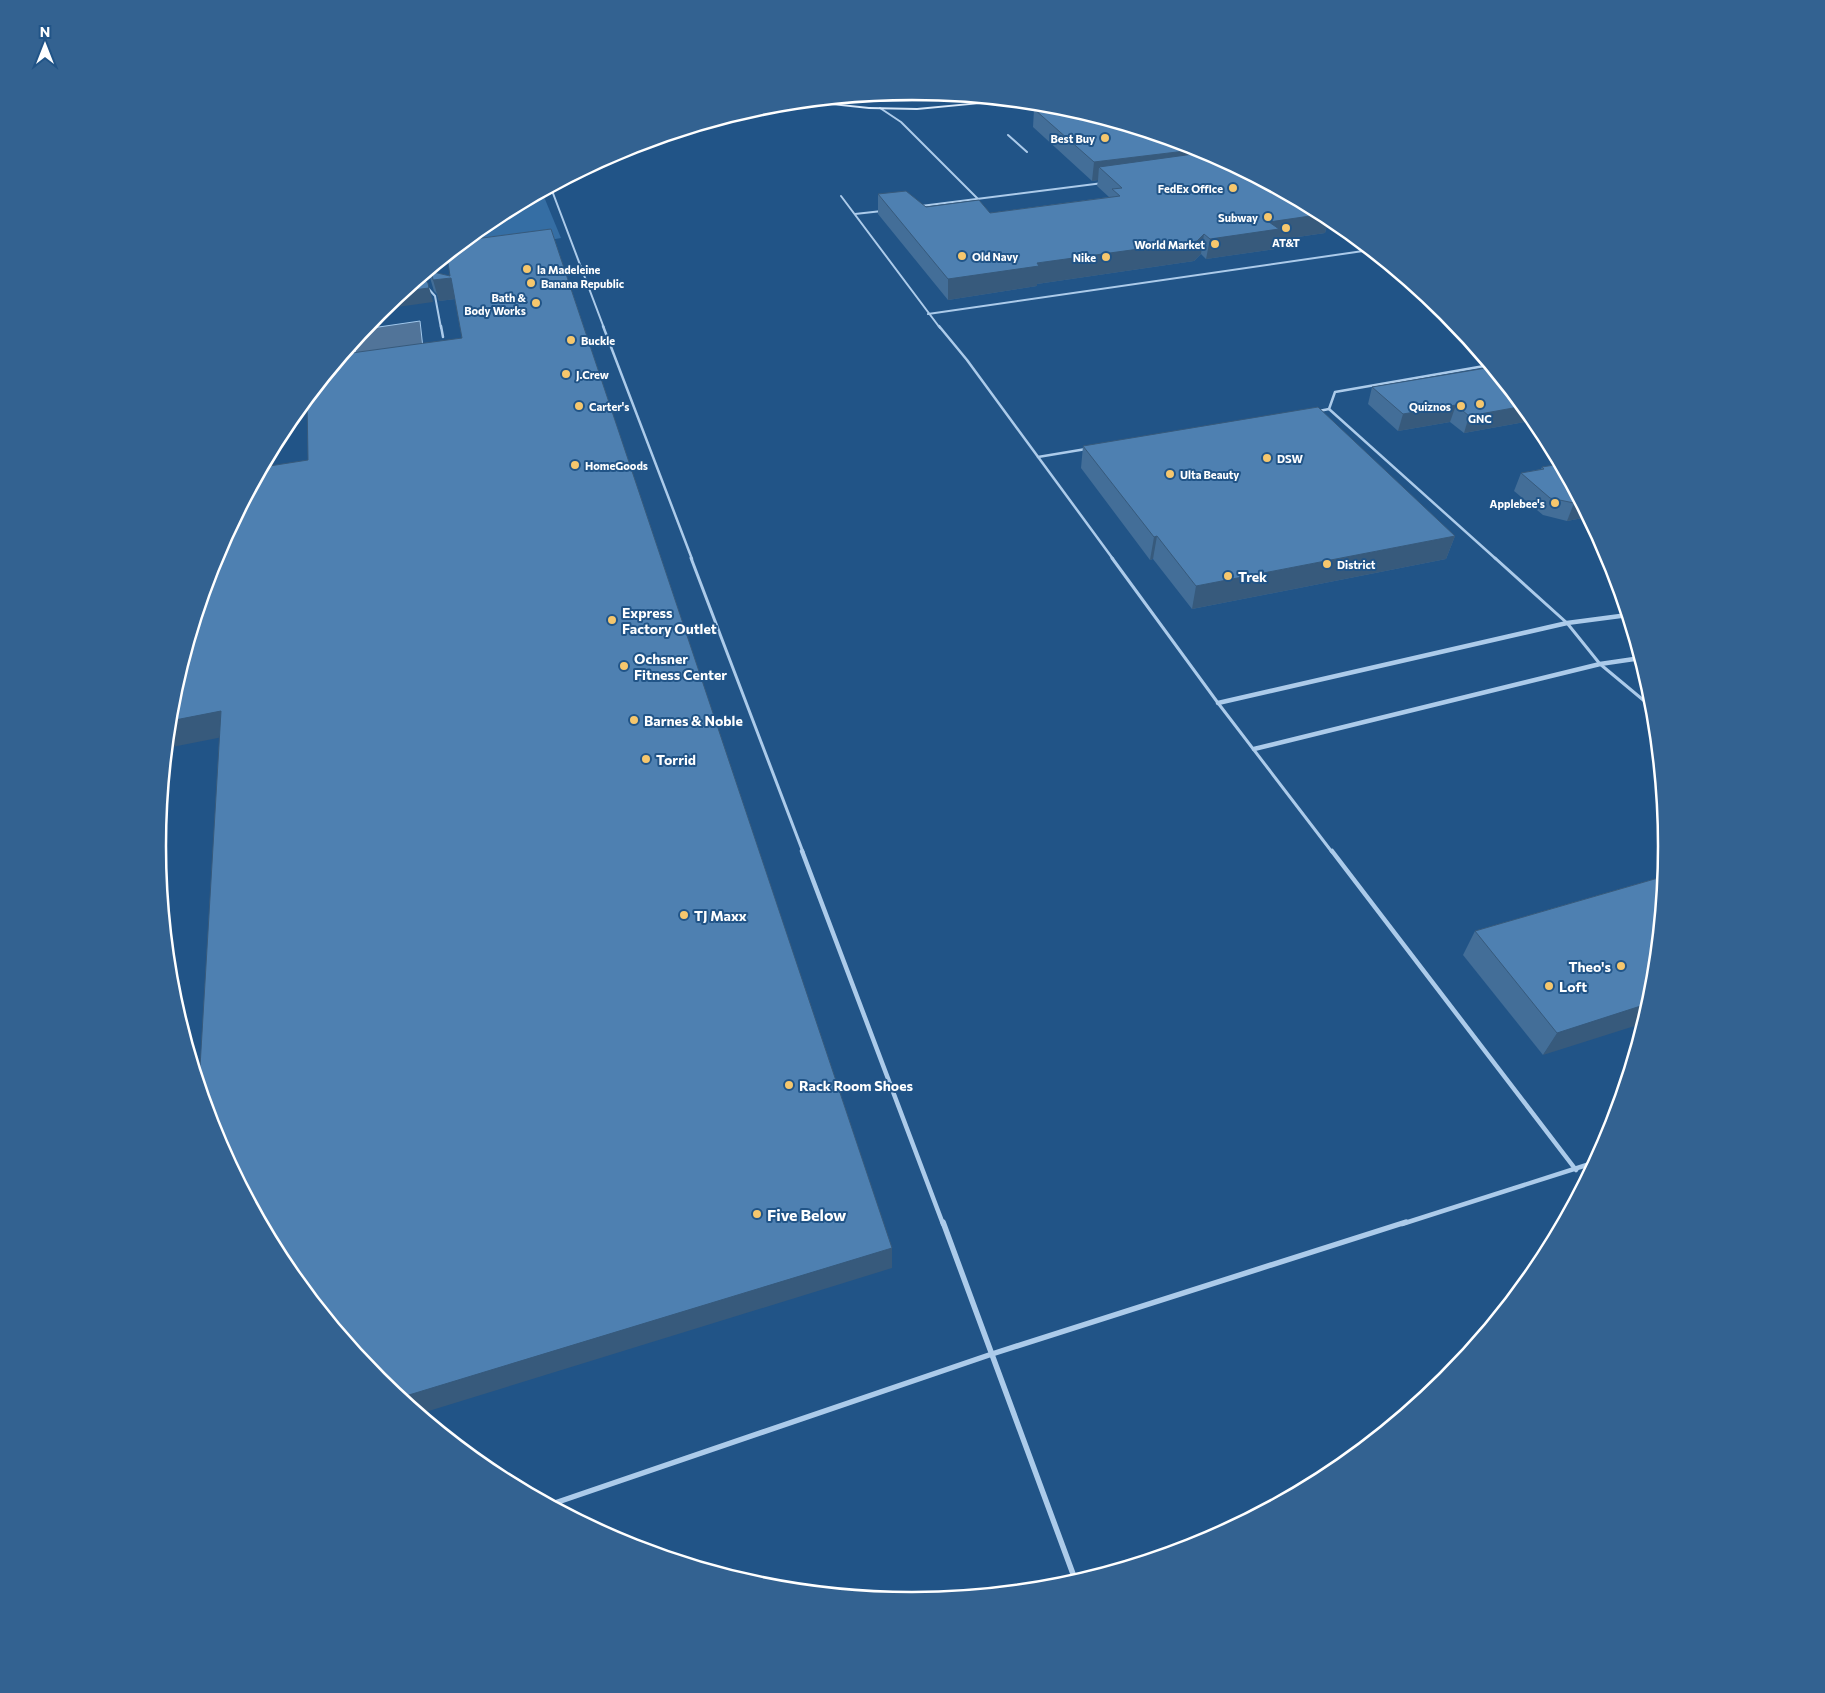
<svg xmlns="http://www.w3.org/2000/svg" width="1825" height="1693" font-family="Commissioner,sans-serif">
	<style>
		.green { fill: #356ea4 }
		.water { fill: #517499; stroke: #a0c7eb }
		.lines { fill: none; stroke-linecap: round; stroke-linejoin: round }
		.lane-far4 { stroke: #accbea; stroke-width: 2 }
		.lane-far3 { stroke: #accbea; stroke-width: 2.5 }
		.lane-far2 { stroke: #accbea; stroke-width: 3 }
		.lane-far1 { stroke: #accbea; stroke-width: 4.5 }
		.lane { stroke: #accbea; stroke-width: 5.5 }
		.street { stroke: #accbea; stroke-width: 4.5 }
		.secondary { fill: #d7e7f8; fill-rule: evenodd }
		.wall { fill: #436e98 }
		.shaded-wall { fill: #375a7c }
		.building { fill: #4e80b1; stroke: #375a7c }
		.poi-dot { fill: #f6c76d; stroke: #215487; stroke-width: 2 }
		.labels { text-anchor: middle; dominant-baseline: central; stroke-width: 4; stroke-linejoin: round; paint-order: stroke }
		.far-poi-label { font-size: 11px; font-weight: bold; fill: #fff; stroke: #215487; text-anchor: start }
		.poi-label { font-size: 14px; font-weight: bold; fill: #fff; stroke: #215487; text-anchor: start }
		.near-poi-label { font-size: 16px; font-weight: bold; fill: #fff; stroke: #215487; text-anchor: start }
		.rim { fill: none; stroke: #fff; stroke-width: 2.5 }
	</style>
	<rect width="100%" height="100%" fill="#215487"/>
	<path class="green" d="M542,192L561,238L544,241L543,245L446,257L493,218Z"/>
	<path class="water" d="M420,321L424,357L356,366L355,341L365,329Z"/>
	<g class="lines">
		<g class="lane-far4">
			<path d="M920,92L927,100"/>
			<path d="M880,108L901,122L978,199"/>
			<path d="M1008,135L1027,152"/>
			<path d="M551,188L604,328"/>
			<path d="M841,196L940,328"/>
			<path d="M921,206L1103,183"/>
			<path d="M855,214L882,211"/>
			<path d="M427,287L435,296L441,328"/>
			<path d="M928,314L1370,250"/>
		</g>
		<g class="lane-far3">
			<path d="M441,326L443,337"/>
			<path d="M603,326L692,559"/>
			<path d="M939,326L967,360L1113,559"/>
			<path d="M1329,409L1496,559"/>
			<path d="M1319,411L1329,409L1335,392L1490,365"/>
			<path d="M1038,457L1086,449"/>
		</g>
		<g class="lane-far2">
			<path d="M691,558L803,852"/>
			<path d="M1112,558L1218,703L1332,852"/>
			<path d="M1495,558L1567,623L1600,664L1648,704L1655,715"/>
			<path d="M166,754H171"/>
			<path d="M158,851L163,850"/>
		</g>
		<g class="lane-far1">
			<path d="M802,851L943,1224"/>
			<path d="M1332,851L1576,1170"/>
			<path d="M1402,1224L1596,1162"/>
		</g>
		<g class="lane">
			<path d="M943,1222L1076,1582"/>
			<path d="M549,1505L992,1354L1406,1222"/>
		</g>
		<g class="street">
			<path d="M1218,703L1567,623L1628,615"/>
			<path d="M1254,749L1600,664L1641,658"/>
		</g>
		<g class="secondary">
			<path d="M955,95L965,96L927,101L864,102L862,101L864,100L927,99Z"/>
			<path d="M1003,100L1011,101L917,110L869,109L804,102L812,101L869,107L917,108Z"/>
		</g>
	</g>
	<g class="wall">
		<path d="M1034,109L1202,149L1329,217L1325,233L1277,240L1275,249L1206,259L1201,254L1194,261L1037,284V286L948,300L878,214V194L926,207L990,213L1109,197L1097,186L1098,180L1092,181L1033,127Z"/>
		<path d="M428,271H429L450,276L892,1248V1268L308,460L462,338L455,299L439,301L437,294L434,291Z"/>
		<path d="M1492,367L1535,420L1464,433L1450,422L1398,431L1368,404L1372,387Z"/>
		<path d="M1083,446L1455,536L1446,559L1192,609L1153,559L1150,560L1081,468Z"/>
		<path d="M1560,464L1588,517L1567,521L1543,515L1514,491L1521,473L1541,469L1542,467Z"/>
		<path d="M1665,876L1543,1055L1463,955L1475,931Z"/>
	</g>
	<g class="shaded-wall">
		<path d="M1202,149L1230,164L1099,167L1098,180L1092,181L1094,162Z"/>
		<path d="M1324,214L1329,217L1325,233L1277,240L1275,249L1206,259L1210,239L1269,222Z"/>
		<path d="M1204,234L1201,254L1194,261L1037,284V286L948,300V279Z"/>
		<path d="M451,278L456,299L439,301L433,280Z"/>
		<path d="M428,283L433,302L383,309L405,291Z"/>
		<path d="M1456,405L1450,422L1398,431L1403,414Z"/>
		<path d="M1524,406L1535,420L1464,433L1469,416Z"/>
		<path d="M1581,502L1588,517L1567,521L1574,503Z"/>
		<path d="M1157,536L1153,559L1150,560L1154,537Z"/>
		<path d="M1455,536L1446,559L1192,609L1196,586Z"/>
		<path d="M221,711L233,735L167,748L170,721Z"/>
		<path d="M1650,1003L1644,1023L1543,1055L1557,1033Z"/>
		<path d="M892,1248V1268L419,1414L399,1398Z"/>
	</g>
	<g class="building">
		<path d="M1060,106L1202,149L1094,162L1034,109Z"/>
		<path d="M1208,152L1324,214L1269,222L1279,229L1210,239L1204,234L1197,241L1037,263L1039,266L948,279L878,194L906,191L926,207L979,200L990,213L1120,196L1112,189L1122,188L1099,167Z"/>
		<path d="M551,229L892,1248L399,1398L378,1380L284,1266L215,1135L199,1084L221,711L170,721L172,699L215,557L263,467L308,460L307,399L344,354L462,338L451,278L433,280L432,274L429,271L450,276L447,256L467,240Z"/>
		<path d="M422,277L428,283L429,288L405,291Z"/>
		<path d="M1492,367L1524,406L1469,416L1456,405L1403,414L1372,387Z"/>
		<path d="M1318,407L1455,536L1196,586L1157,536L1154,537L1083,446Z"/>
		<path d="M1560,464L1581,502L1574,503L1550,498L1521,473L1544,469L1542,467Z"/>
		<path d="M1665,876L1653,994L1650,1003L1557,1033L1475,931Z"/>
	</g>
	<g class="poi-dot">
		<circle cx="1105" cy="138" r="5"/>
		<circle cx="1233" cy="188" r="5"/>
		<circle cx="1268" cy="217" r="5"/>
		<circle cx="1286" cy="228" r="5"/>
		<circle cx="1215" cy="244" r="5"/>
		<circle cx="962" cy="256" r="5"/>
		<circle cx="1106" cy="257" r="5"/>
		<circle cx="527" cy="269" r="5"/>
		<circle cx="531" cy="283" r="5"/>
		<circle cx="536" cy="303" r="5"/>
		<circle cx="571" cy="340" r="5"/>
		<circle cx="566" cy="374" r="5"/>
		<circle cx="1480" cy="404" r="5"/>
		<circle cx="579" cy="406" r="5"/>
		<circle cx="1461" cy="406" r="5"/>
		<circle cx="1267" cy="458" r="5"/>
		<circle cx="575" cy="465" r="5"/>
		<circle cx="1170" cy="474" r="5"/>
		<circle cx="1555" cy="503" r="5"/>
		<circle cx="1327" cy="564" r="5"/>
		<circle cx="1228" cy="576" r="5"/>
		<circle cx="612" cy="620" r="5"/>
		<circle cx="624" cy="666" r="5"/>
		<circle cx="634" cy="720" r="5"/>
		<circle cx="646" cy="759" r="5"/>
		<circle cx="684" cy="915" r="5"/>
		<circle cx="1621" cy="966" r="5"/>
		<circle cx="1549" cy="986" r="5"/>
		<circle cx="789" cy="1085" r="5"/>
		<circle cx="757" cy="1214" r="5"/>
	</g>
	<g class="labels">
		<g class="far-poi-label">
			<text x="1095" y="138" text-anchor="end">Best Buy</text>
			<text x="1223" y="188" text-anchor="end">FedEx Office</text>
			<text x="1258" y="217" text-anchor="end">Subway</text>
			<text x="1286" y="242" text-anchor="middle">AT&amp;T</text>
			<text x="1205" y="244" text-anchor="end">World Market</text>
			<text x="972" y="256">Old Navy</text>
			<text x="1096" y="257" text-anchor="end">Nike</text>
			<text x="537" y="269">la Madeleine</text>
			<text x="541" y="283">Banana Republic</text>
			<text x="526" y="297" text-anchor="end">Bath &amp;<tspan x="526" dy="13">Body Works</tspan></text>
			<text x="581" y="340">Buckle</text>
			<text x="576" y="374">J.Crew</text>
			<text x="589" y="406">Carter's</text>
			<text x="1451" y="406" text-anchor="end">Quiznos</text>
			<text x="1480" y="418" text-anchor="middle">GNC</text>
			<text x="1277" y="458">DSW</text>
			<text x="585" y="465">HomeGoods</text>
			<text x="1180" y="474">Ulta Beauty</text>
			<text x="1545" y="503" text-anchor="end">Applebee's</text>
			<text x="1337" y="564">District</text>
		</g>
		<g class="poi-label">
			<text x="1238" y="576">Trek</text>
			<text x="622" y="612">Express<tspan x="622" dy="16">Factory Outlet</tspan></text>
			<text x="634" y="658">Ochsner<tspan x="634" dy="16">Fitness Center</tspan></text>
			<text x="644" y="720">Barnes &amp; Noble</text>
			<text x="656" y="759">Torrid</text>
			<text x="694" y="915">TJ Maxx</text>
			<text x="1611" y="966" text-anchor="end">Theo's</text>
			<text x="1559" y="986">Loft</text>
			<text x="799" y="1085">Rack Room Shoes</text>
		</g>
		<g class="near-poi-label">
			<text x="767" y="1214">Five Below</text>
		</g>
	</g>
	<path d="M0 0H1825V1693H0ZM166 846a746 746 0 1 1 1492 0a746 746 0 1 1-1492 0Z" fill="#336291" fill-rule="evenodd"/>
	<path class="rim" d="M166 846a746 746 0 1 1 1492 0a746 746 0 1 1-1492 0Z"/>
	<g transform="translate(45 45)" stroke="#215487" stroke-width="4" paint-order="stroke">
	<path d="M0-4L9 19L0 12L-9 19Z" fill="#ffffff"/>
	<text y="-8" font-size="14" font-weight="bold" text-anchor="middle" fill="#ffffff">N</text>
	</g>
</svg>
